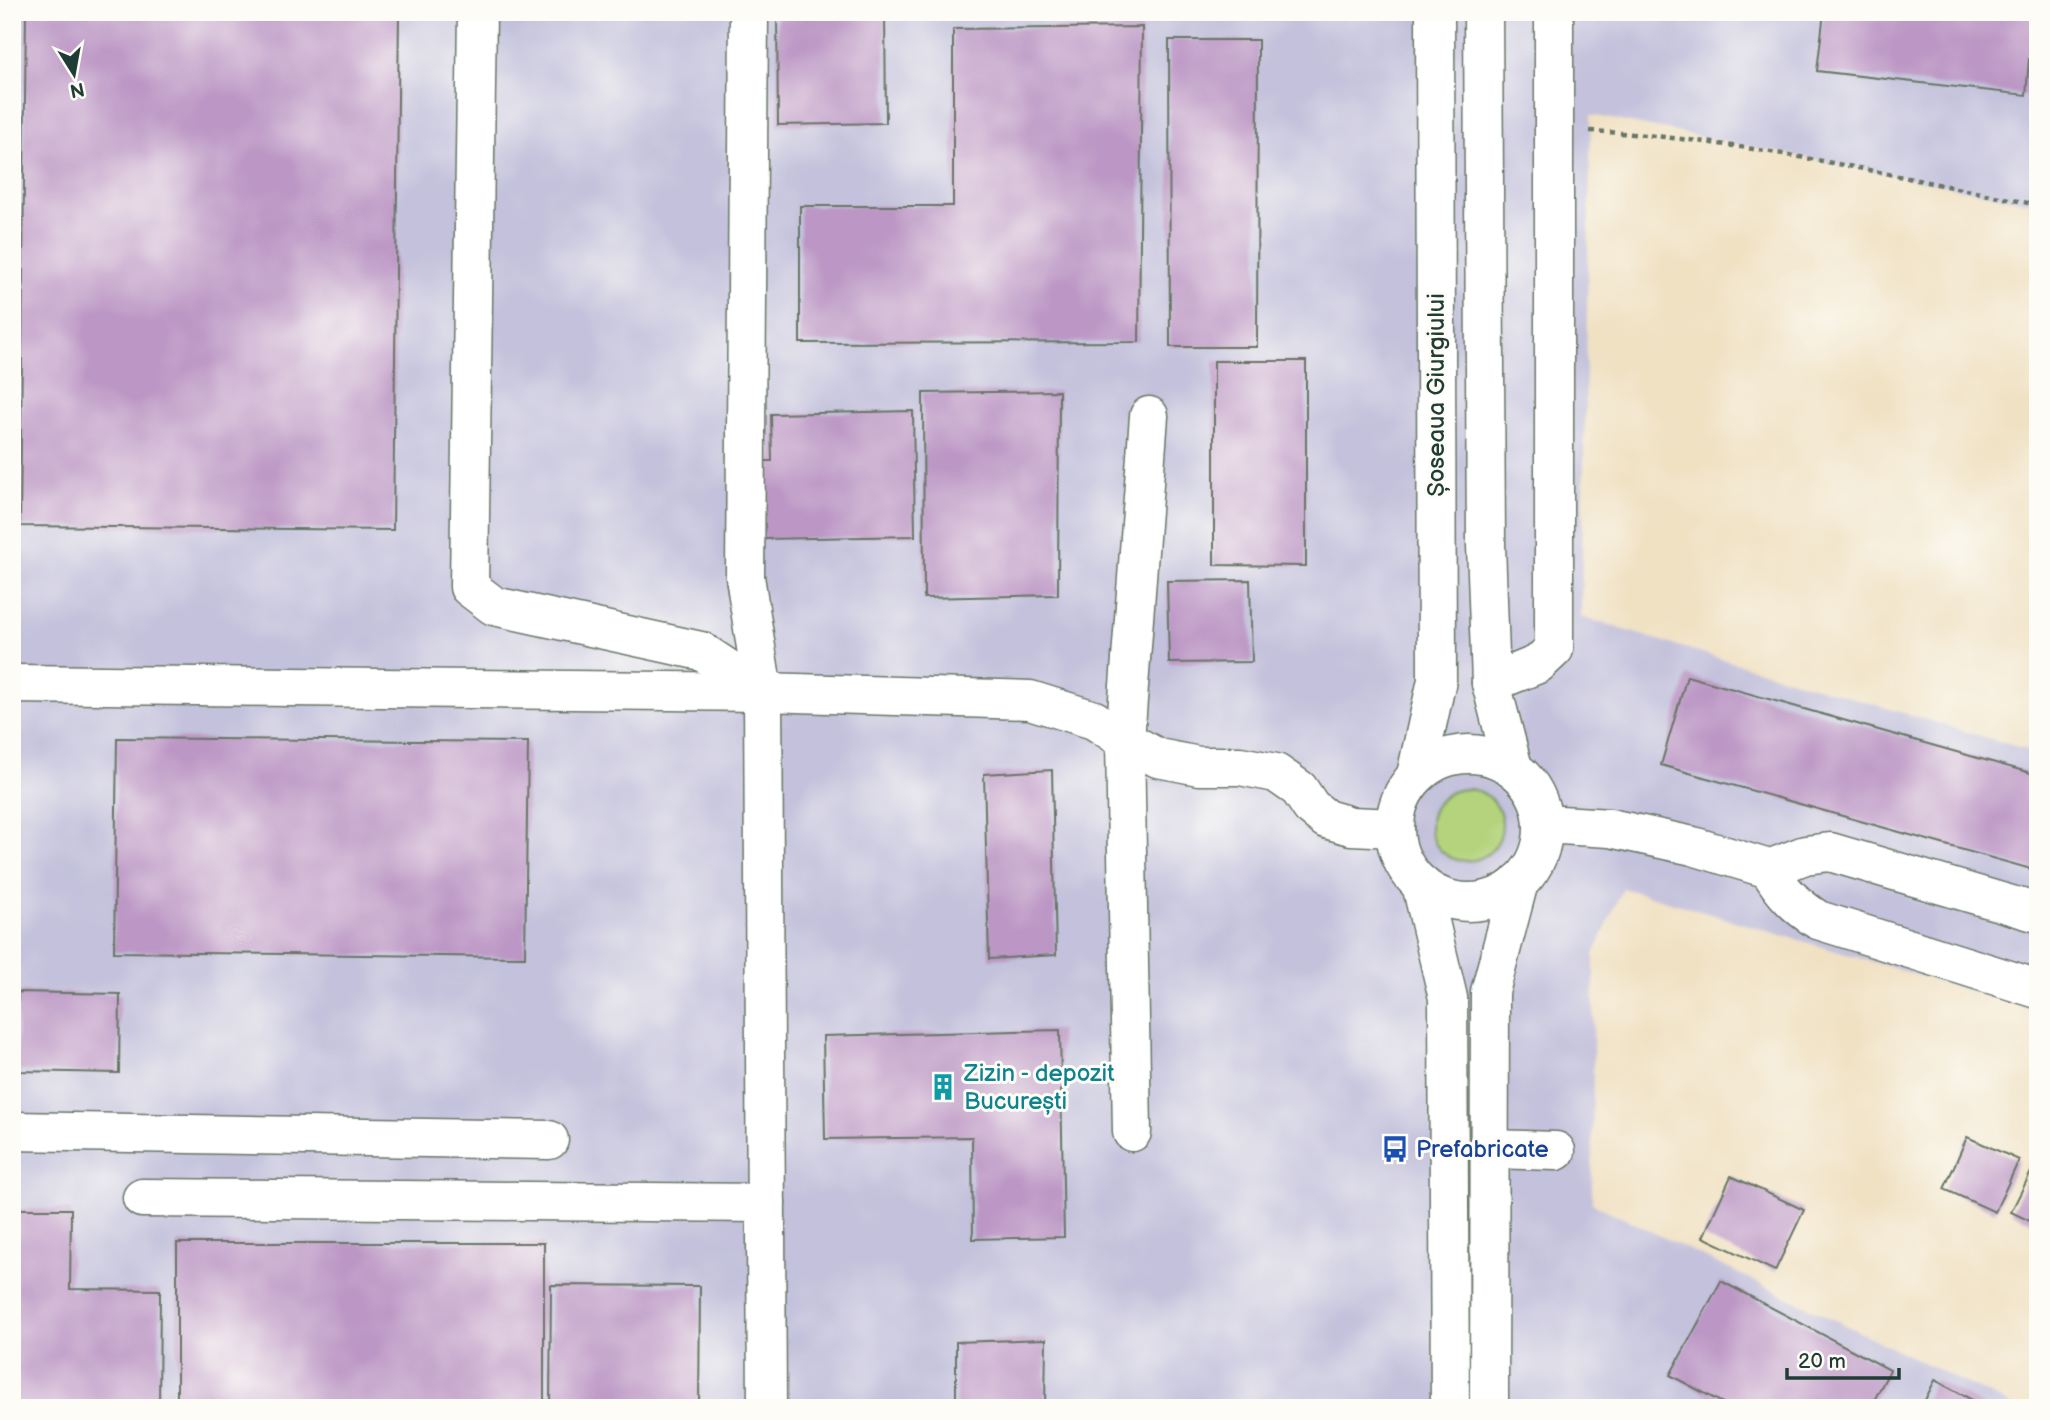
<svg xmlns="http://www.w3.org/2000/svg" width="2050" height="1420" font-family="'Balsamiq Sans',sans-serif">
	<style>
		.industrial { fill: #c3c1db }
		.green { fill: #b4d37b; stroke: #6a8858; stroke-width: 2 }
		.building { fill: #bc97c5 }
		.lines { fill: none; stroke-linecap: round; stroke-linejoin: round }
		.minor-casing { stroke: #687666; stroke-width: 41 }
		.highway-casing { stroke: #687666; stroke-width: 41 }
		.path { stroke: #687666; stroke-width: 4.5; stroke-dasharray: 5 5; stroke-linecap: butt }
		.minor { stroke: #fff; stroke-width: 38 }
		.highway { stroke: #fff; stroke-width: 38 }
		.labels { text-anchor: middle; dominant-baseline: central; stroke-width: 6; stroke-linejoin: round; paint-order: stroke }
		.street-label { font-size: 24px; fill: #1f3d34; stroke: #fdfcf7 }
		.culture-label { font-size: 24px; fill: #0d838f; stroke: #fdfcf7; text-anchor: start }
		.transit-label { font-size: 24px; fill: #164399; stroke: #fdfcf7; text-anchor: start }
	</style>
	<rect width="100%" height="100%" fill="#fdfcf7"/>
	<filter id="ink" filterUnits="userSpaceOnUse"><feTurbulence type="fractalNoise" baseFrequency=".0143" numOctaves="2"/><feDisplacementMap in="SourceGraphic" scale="14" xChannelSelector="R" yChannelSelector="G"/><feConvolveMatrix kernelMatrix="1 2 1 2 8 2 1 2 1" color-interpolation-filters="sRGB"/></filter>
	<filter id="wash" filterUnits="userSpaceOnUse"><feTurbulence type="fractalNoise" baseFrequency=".00686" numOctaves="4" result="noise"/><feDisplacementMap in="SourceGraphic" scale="28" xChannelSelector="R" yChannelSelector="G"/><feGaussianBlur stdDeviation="1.57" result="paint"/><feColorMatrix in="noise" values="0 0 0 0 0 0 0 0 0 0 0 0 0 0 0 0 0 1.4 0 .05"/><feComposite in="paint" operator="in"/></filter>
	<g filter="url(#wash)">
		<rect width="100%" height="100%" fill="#f0e1c3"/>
		<path class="industrial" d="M12,12H2038V204L1591,115L1581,617L2038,753V1011L1623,888L1594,955L1592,1203L2011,1405L2009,1408H12Z"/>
		<circle class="green" cx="1466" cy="825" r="36"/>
		<g id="blocks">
			<g class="building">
				<path d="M26,12H399L393,530L20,526Z"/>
				<path d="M777,12H885L886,123L778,125Z"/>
				<path d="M1824,12H2038V60L2029,59L2026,95L1817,71Z"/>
				<path d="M1142,27L1139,342L800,343V206H953V29Z"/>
				<path d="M1169,40H1258L1257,347H1170Z"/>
				<path d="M1214,361H1306V566L1214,565Z"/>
				<path d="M1059,391L1058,595L924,598L923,393Z"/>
				<path d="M913,411L915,536L763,539L761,461H772L771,414Z"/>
				<path d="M1250,580L1252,662L1169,663L1167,581Z"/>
				<path d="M1687,676L2038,775V871L1661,765Z"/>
				<path d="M117,738L528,742L525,957L114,952Z"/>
				<path d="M1052,770L1056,955L989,959L984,774Z"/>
				<path d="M18,992L120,994L119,1073L17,1071Z"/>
				<path d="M1060,1030L1064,1237L973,1239L972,1137L825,1139L823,1036Z"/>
				<path d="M1967,1137L2019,1160L1995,1212L1944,1189Z"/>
				<path d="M2032,1170L2038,1173V1225L2011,1212Z"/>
				<path d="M1731,1176L1804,1210L1775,1271L1703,1237Z"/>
				<path d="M17,1209H71L70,1289L160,1290L159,1408H15Z"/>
				<rect x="177" y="1243" width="367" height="165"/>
				<path d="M1721,1281L1890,1370L1870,1408H1732L1670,1375Z"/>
				<path d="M551,1285L700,1286L699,1408H550Z"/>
				<path d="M1046,1339L1045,1408H956V1342Z"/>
				<path d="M1935,1380L1987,1408H1921Z"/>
			</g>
		</g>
	</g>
	<g filter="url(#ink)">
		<use href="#blocks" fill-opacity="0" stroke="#687666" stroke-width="2"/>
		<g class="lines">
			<defs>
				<g id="minor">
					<path d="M477,12L469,587L494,606L701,651L763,692"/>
					<path d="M749,12L745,577L763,692L767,1408"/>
					<path d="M1491,683L1538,664L1554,649V12"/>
					<path d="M12,684L763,692L1030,700L1094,720L1125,740L1158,758L1199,766H1240L1276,773L1299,789L1311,807L1326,819L1351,826L1395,828"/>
					<path d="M1543,824L1610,828L1693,846L1769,869L1805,855L1830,852L2038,913"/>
					<path d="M1769,869C1782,892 1796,906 1818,920L2038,989"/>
					<path d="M12,1131L549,1140"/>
					<path d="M1132,1132L1125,740L1149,416"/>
					<path d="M1488,1149L1556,1151"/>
					<path d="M142,1198L766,1203"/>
				</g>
				<g id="highway">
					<path d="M1483,12L1486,545L1491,683L1513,768"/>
					<circle cx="1469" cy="828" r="74"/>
					<path d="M1416,775L1437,680L1435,12"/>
					<path d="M1421,884L1448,998L1450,1408"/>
					<path d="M1489,1408L1490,992L1519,882"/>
				</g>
			</defs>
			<use href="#minor" class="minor-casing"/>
			<use href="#highway" class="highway-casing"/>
			<path class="path" d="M1590,131C1741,139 1890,175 2038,205"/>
			<use href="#minor" class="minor"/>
			<use href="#highway" class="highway"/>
		</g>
	</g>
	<defs>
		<symbol id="building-bare" viewBox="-9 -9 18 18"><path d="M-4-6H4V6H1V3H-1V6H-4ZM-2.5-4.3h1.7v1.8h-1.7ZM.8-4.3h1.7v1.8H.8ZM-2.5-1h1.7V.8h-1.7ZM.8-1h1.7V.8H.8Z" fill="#0f9aa8" stroke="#fdfcf7" stroke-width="2.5" paint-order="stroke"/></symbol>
		<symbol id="bus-bare" viewBox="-9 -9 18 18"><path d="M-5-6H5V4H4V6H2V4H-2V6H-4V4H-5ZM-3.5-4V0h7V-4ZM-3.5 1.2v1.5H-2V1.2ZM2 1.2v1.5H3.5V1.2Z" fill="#1a4fb4" stroke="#fdfcf7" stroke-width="2.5" paint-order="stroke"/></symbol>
	</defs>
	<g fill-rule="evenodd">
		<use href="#building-bare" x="924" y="1068" width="38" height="38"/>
		<use href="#bus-bare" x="1376" y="1130" width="38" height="38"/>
	</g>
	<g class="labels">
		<g class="street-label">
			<text transform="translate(1436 395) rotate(-90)">Șoseaua Giurgiului</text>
		</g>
		<g class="culture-label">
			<text x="964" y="1073">Zizin - depozit<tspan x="964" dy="28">București</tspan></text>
		</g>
		<g class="transit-label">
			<text x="1416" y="1149">Prefabricate</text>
		</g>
	</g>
	<rect width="2050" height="1420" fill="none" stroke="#fdfcf7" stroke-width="42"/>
	<g transform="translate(74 74) rotate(169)" stroke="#fdfcf7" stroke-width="5" paint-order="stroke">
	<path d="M0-5L12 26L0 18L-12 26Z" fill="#1f3d34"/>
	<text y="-10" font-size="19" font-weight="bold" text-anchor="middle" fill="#1f3d34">N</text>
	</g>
	<path d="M1787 1368v10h112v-10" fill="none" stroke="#1f3d34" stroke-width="3.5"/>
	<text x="1798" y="1368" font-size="21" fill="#1f3d34" stroke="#fdfcf7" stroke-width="5" paint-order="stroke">20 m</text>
</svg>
